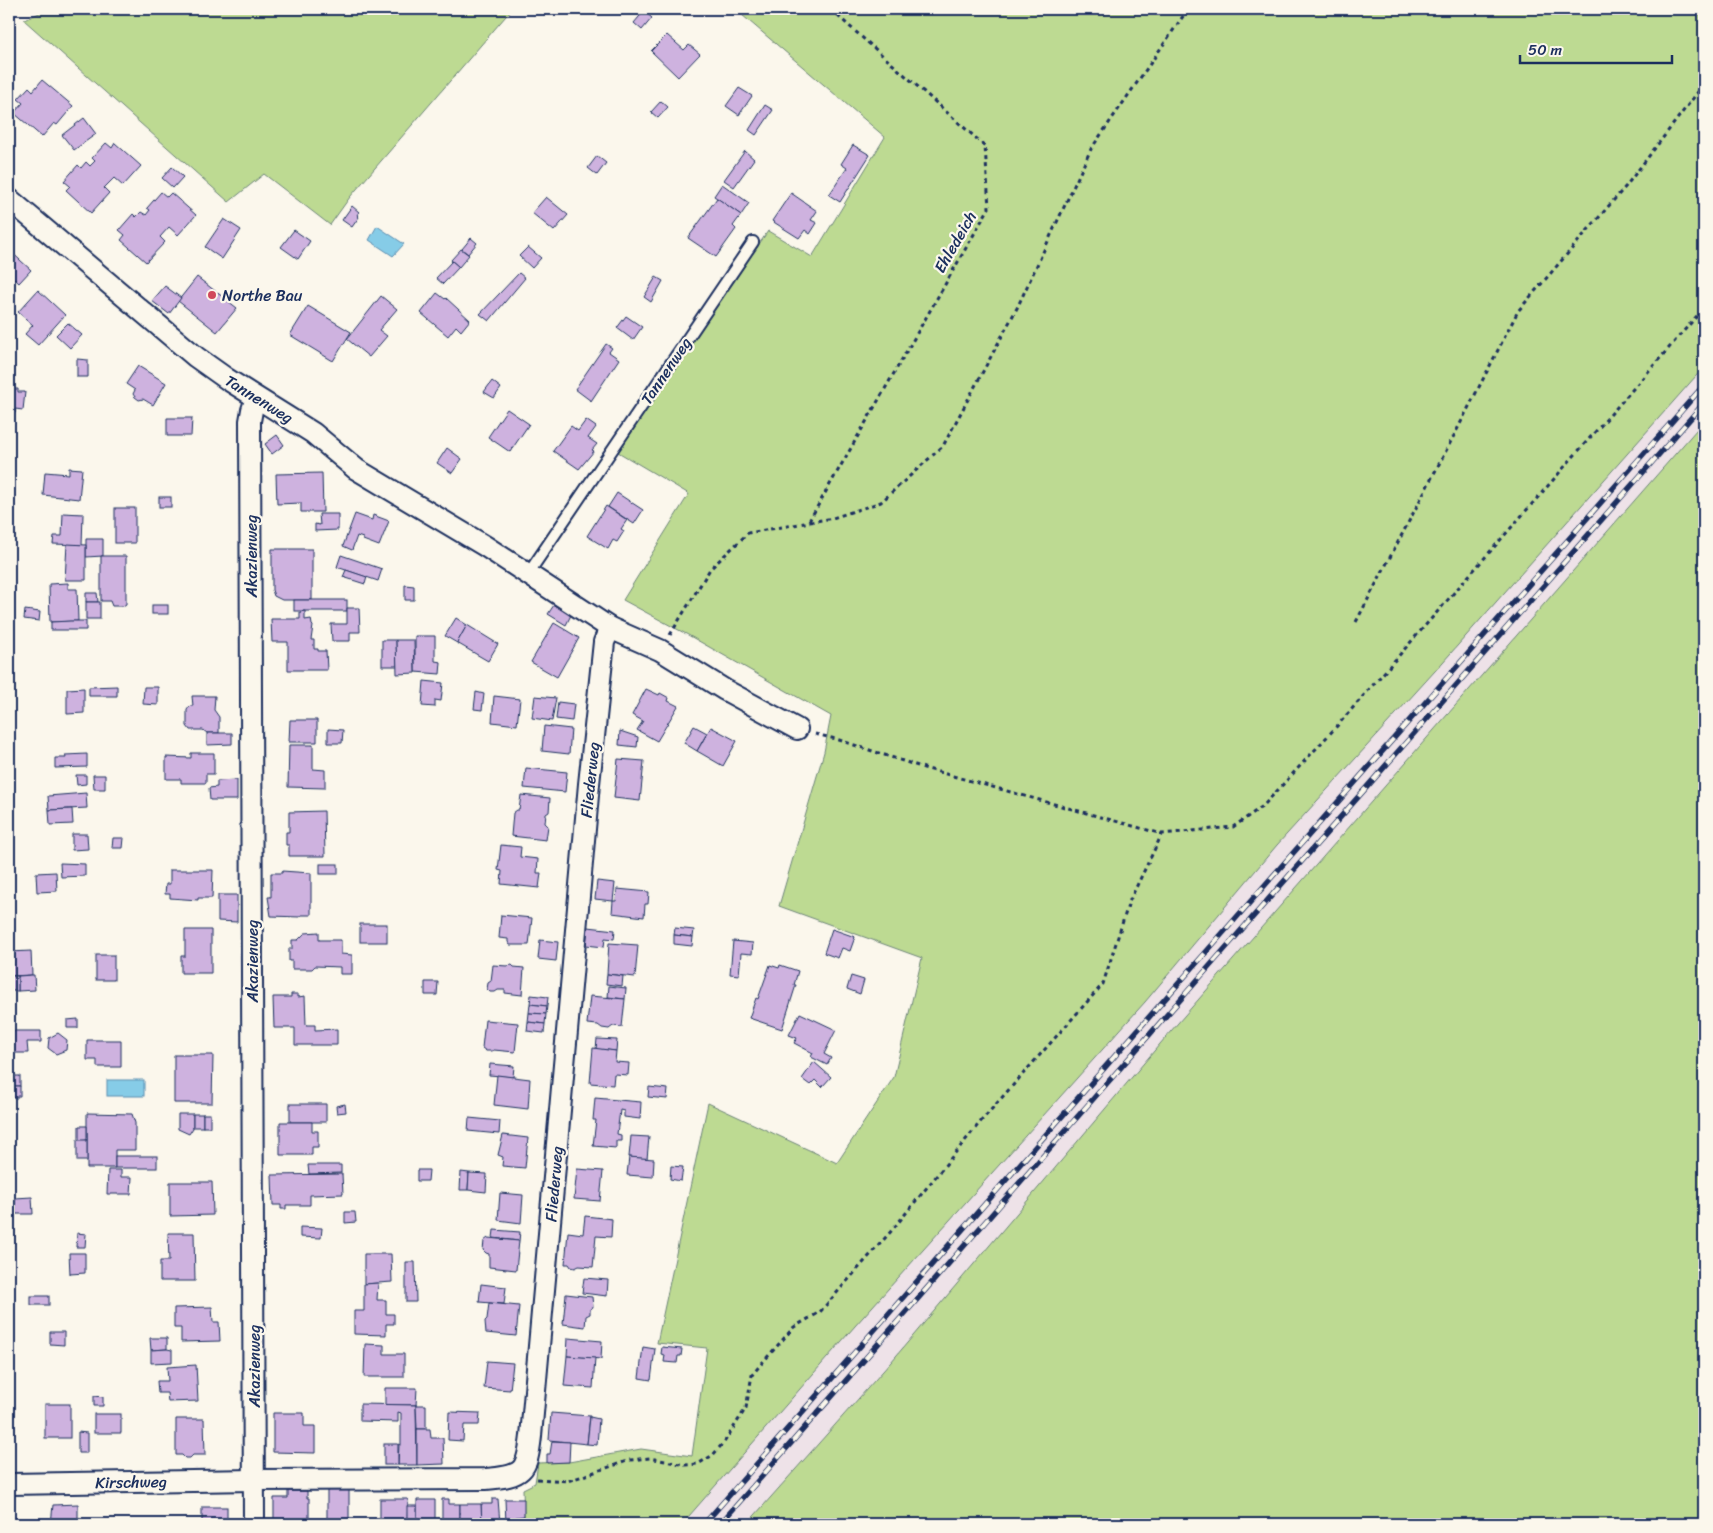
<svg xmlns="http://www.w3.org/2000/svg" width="1713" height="1533" font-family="Sriracha,sans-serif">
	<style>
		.built { fill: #eee2e8 }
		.green { fill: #bdda92; stroke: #6c8478 }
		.water { fill: #86cce7; stroke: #5b8db0 }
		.building { fill: #ceb2df; stroke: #1b2f5e }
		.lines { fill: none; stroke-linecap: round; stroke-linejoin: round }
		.lane-casing { stroke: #1b2f5e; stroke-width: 14 }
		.street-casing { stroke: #1b2f5e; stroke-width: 24 }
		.path { stroke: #1b2f5e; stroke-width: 3; stroke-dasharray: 4 4; stroke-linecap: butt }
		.lane { stroke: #fbf7ec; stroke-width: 10 }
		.street { stroke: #fbf7ec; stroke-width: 20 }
		.rail-casing { stroke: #1b2f5e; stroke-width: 5.5 }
		.rail { stroke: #fbf7ec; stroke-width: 4; stroke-dasharray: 11; stroke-linecap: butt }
		.poi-dot { fill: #d1495b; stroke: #fbf7ec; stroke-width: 2 }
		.labels { text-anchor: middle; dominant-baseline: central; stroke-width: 4.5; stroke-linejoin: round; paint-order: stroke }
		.street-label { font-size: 16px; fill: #1b2f5e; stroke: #fbf7ec }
		.poi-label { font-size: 16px; fill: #1b2f5e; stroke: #fbf7ec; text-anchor: start }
	</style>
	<rect width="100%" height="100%" fill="#fbf7ec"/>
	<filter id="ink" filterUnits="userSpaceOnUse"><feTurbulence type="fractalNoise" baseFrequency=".02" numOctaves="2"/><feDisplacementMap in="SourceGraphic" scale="10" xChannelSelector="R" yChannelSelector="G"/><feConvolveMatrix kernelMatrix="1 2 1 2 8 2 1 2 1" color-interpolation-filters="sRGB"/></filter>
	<g filter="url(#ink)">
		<path class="built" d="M1704,367V421L1171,1031L891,1362L747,1524H682L855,1326L1145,1002L1277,845L1435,671Z"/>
		<g class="green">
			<path d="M48,9H512L350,197L330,225L264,174L229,202L24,20Z"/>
			<path d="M735,9H1704V367L1435,671L1277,845L1145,1002L855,1326L682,1524H524L523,1489L535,1483L538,1463L569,1462L641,1449L692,1456L707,1348L657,1343L708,1103L837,1163L894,1077L922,958L779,906L824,752L831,716L688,635L623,600L689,494L618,452L768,231L812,257L885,137Z"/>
			<path d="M1704,421V1524H747L891,1362L1171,1031Z"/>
		</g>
		<g class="water">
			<path d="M377,226L404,244L393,256L369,240Z"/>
			<rect x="107" y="1080" width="37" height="16"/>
		</g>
		<g class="building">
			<path d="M644,11L652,18L642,30L634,23Z"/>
			<path d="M667,35L684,50L689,45L700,54L678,77L651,51Z"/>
			<path d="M42,80L73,106L57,125L54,123L42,137L14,113L23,103L18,99L29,87L33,91Z"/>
			<path d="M739,88L752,96L739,115L726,106Z"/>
			<path d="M661,101L668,107L658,118L651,112Z"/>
			<path d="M765,105L773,110L756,135L749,130Z"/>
			<path d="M84,118L96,134L74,150L62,135Z"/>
			<path d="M106,143L112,148L115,143L141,166L123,186L114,178L104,188L109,193L91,213L66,190L70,186L64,181L78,165L81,168L86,162L90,166L95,161L92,158Z"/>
			<path d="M853,145L870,155L840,202L829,195L847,168L841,164Z"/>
			<path d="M745,151L754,159L734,187L724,180Z"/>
			<path d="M597,156L606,163L597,175L588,168Z"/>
			<path d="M172,167L183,177L173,188L162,178Z"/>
			<path d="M722,184L749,203L741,215L714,196Z"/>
			<path d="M161,192L167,197L171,193L196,215L178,235L169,227L160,237L165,242L146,262L121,240L125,235L119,230L133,214L136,217L141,212L146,215L150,210L147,208Z"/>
			<path d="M791,193L817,211L811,220L817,223L810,234L805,230L799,238L772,221Z"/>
			<path d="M546,197L568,215L554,231L532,213Z"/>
			<path d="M717,198L741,215L733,226L736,229L716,257L688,238Z"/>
			<path d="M352,206L359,212L357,215L359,217L352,227L342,220Z"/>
			<path d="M224,219L241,230L222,259L205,247Z"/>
			<path d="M294,230L310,241L298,259L281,247Z"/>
			<path d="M471,238L477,243L468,254L462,249Z"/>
			<path d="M528,247L541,258L532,268L519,256Z"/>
			<path d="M461,249L469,255L459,267L451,260Z"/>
			<path d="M9,250L31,270L19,283L9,274Z"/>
			<path d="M452,261L459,267L443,284L436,278Z"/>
			<path d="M519,273L525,278L489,321L480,314Z"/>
			<path d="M197,277L237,308L217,332L178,301Z"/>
			<path d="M656,277L663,281L651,302L644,297Z"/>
			<path d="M165,286L181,298L169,314L152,301Z"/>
			<path d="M38,290L65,315L38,345L25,334L33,325L18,312Z"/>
			<path d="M437,293L445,299L446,298L470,320L461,331L456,326L448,336L421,313Z"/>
			<path d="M381,296L397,309L379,330L387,336L369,357L347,339Z"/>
			<path d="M308,306L351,332L333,361L290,335Z"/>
			<path d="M626,316L642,327L633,340L617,328Z"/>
			<path d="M68,323L82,335L70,348L56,335Z"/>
			<path d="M606,344L612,348L609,352L619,359L591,401L575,389Z"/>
			<path d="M77,359L88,360V377H77Z"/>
			<path d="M138,366L166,383L153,405L143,399L139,400L135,397L133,394L135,390L126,384Z"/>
			<path d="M492,381L501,388L494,398L484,392Z"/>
			<path d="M9,384L13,385L12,389H18V392H25L23,410L15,409V413L9,412Z"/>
			<path d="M507,409L529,424L510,452L488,437Z"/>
			<path d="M167,418H192L191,436H167Z"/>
			<path d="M586,420L596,427L588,438L597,444L592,450L594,451L579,469L553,451L571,426L578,431Z"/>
			<path d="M277,435L284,445L272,454L265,444Z"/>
			<path d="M447,448L462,459L452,473L437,463Z"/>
			<path d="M69,468L82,469L79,499L43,495L45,472L69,474Z"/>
			<path d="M322,473L323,512H301V503L277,504L276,474Z"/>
			<path d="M617,493L643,510L634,524L608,507Z"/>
			<rect x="159" y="497" width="12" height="10"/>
			<path d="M606,506L627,520L621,529L624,531L617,542L613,540L608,549L587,536Z"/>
			<rect x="115" y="508" width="20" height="35"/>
			<path d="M63,513L83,514L82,545L53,544L54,536H62Z"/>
			<path d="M319,514H338V530L315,531V524L320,525Z"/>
			<path d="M355,514L372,520L373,515L389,521L379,546L363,540V538L357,536L352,550L343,546Z"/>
			<path d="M86,539H103V556L86,557Z"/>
			<path d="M67,544L86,545V580H65Z"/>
			<path d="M272,549H312V600H282L274,596L272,590Z"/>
			<path d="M341,555L382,569L378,581L337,567Z"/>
			<path d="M101,556H126V604L123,606H112L110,601H101Z"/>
			<path d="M346,570L367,577L365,584L343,577Z"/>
			<path d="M68,583V589H77L78,621L50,622L49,584Z"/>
			<path d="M405,585L414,586V600H405Z"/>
			<path d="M86,593H97L98,602H86Z"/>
			<rect x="294" y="600" width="53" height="11"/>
			<rect x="86" y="602" width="14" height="17"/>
			<rect x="152" y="605" width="16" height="9"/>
			<path d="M554,605L571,615L566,625L548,614Z"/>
			<path d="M347,608H359L360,632H350V641H332L331,624H347Z"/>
			<path d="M25,610L40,612L39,621L24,619Z"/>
			<path d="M305,611V620L311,619L312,625L313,626L311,640H314V649H318V651H326L327,670H288V642H272L271,619H300V612Z"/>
			<path d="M456,618L467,625L457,643L445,636Z"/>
			<path d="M70,621H86V630H51V622Z"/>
			<path d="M554,623L579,638L557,677L531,662Z"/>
			<path d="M467,625L498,644L488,661L457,643Z"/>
			<path d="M415,636H435V661L441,662L440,674L415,672Z"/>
			<path d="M382,640H396L397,666H382Z"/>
			<path d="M396,640H414L415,673L397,674Z"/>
			<path d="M424,681L443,683L441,701L435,700V707L422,706Z"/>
			<path d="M117,686V696H89V687Z"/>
			<path d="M144,687H158V705L143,704Z"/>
			<path d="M84,688V713L67,714V689Z"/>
			<path d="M646,689L659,695L660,693L669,698L668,701L678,706L657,741L637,730L643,721L632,715Z"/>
			<path d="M476,692L484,694L482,710L474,709Z"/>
			<path d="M192,696H215L214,710L219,717V733H207L203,730H190L187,726V710L190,706H193Z"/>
			<path d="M494,696L520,699L517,725L492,722Z"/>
			<path d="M535,696L556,698L552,721L532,718Z"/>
			<path d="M558,702L574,704L572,721L556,719Z"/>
			<path d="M290,720H317V742H289Z"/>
			<path d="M544,726L571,729L569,754L542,751Z"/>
			<path d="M694,726L707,733L697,751L684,743Z"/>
			<path d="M711,727L737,741L723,766L697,751Z"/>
			<path d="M328,729L343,730L342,743H328Z"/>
			<path d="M620,731L638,737L637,747L619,745Z"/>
			<path d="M207,733H232V744L207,745Z"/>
			<path d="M289,745H313V769L325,770V788L288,787Z"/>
			<path d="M191,753H214V774H206V783H181V779H166V757L191,758Z"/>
			<path d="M87,754V767L55,768V758H66L65,755Z"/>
			<path d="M618,759L644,761L640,801L614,798Z"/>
			<path d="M526,768L567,772L565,792L524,788Z"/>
			<path d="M76,775H86V784L77,785Z"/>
			<path d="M93,775H105V789H94Z"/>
			<path d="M237,780V800H210L209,788L217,787V781Z"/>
			<path d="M86,793L87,808L49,810L48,796Z"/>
			<path d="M521,795L550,798L549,812L546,814L545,823L548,826L546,840L511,836L513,813L517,810H519Z"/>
			<path d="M72,809L73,824L50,825L49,810Z"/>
			<path d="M324,811L325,856H289V845H286V832H289V812Z"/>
			<path d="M72,834H87L88,849L72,850Z"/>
			<path d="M113,838H124L123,848H112Z"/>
			<path d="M501,845L521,847L520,857L538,859L537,873H541L539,888L501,884L502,871L498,870Z"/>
			<path d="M60,863L85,864V876L61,877Z"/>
			<rect x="320" y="864" width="18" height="10"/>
			<path d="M170,870H213L212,898H198V900L170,898V894H165L166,884H170Z"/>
			<path d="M282,871L311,873V915H301L300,917L271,916L268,897H271V873H282Z"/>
			<path d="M56,872L57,891L37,892L36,873Z"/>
			<path d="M597,881L615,883L613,901L595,899Z"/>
			<path d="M617,889L649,892L648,904H645L644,917L612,913L613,901H616Z"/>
			<path d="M218,895H237V922L218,921Z"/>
			<path d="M501,915L532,918L529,945H510L508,942V939L499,938Z"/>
			<rect x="360" y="924" width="27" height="18"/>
			<path d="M588,927L615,930L614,939L605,938L604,947L586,945Z"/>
			<path d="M675,928L694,930L693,937L674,935Z"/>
			<path d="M832,929L855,937L850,951L842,948L838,958L824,953Z"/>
			<path d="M185,930H211V973H181V956H185Z"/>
			<path d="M319,932V940H341V954L352,955V974H340V967L315,966L312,969H292V961H289V949H292V940H298L305,933Z"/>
			<path d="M674,935L693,937L692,946L674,944Z"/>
			<path d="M540,940L558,942L556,961L538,959Z"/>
			<path d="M733,941L753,943L752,954L741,953L739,975L730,974Z"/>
			<path d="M609,943L638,945L635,977L607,974Z"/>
			<path d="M31,951L32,975L9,976V952Z"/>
			<rect x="96" y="955" width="18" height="25"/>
			<path d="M493,965L507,966L512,965L514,967L524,968L522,995L505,993V990H498L495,992H490L487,989L488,983L491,981Z"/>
			<path d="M770,965L779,968L780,965L798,971L794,985H796L782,1029L749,1018L756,998L758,999Z"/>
			<path d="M607,974L623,976L622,986L606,984Z"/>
			<path d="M32,975H34L35,990L18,991V976Z"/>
			<rect x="9" y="976" width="9" height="15"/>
			<path d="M851,976L864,980L860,994L847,989Z"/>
			<path d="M425,982H438L437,995H425Z"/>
			<path d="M609,986L626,988L625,999L608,997Z"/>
			<path d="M291,994H298V997L305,996L306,1025H315V1030L337,1029V1045H295V1028H274L273,997H291Z"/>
			<path d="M531,995L548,997L547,1006L530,1004Z"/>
			<path d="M590,996L625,999L622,1027L613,1026L609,1029L602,1028L598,1025L587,1024Z"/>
			<path d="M530,1004L547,1006L546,1014L529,1013Z"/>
			<path d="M529,1013L546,1014L545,1024L528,1022Z"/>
			<path d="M800,1013L836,1030L824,1054L831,1058L827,1065L811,1057L813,1053L794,1043L797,1038L789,1035Z"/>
			<path d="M78,1019V1028H67V1020Z"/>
			<path d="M485,1020L518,1023L515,1052L494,1050L492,1051H486L482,1048Z"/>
			<path d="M528,1022L545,1024L544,1033L527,1031Z"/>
			<path d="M9,1031H41V1042H27L28,1053H9Z"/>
			<path d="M58,1033L67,1040L66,1050L56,1054L48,1048L49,1038Z"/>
			<path d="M597,1039L617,1040L616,1051L596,1049Z"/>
			<path d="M87,1040H121V1067H97V1060H87Z"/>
			<path d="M593,1048L616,1051L615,1062L629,1063L628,1075L614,1074L613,1085L590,1083Z"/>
			<path d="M174,1055H213L212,1103H174Z"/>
			<path d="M814,1062L831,1077L822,1087L815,1080L810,1085L802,1079Z"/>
			<path d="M490,1064L514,1066L513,1077L489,1075Z"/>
			<path d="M497,1075L530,1079L528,1109L494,1105Z"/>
			<rect x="9" y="1076" width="11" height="10"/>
			<path d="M9,1086H20V1096H17V1098H9Z"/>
			<path d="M649,1087L668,1089L667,1099L648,1097Z"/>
			<path d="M595,1098L641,1102L640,1119L624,1117V1111L620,1110L617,1134L621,1135V1141H616V1148L593,1146L596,1120H593Z"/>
			<rect x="290" y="1104" width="36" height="18"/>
			<path d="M345,1104L346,1112L337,1113L336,1106Z"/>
			<path d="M87,1113L132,1114L135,1123V1150H115V1168H87Z"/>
			<path d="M178,1114H193V1128L189,1134L178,1129Z"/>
			<rect x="193" y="1114" width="10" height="13"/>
			<rect x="203" y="1114" width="7" height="13"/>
			<path d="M469,1118L500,1121L499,1134L468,1131Z"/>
			<path d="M280,1122H312V1131H318V1147H312V1155H280Z"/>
			<path d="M79,1126H87V1140L79,1141Z"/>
			<path d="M503,1135L528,1138L525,1168L502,1166L503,1157L498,1155Z"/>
			<path d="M631,1136L649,1137L647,1159L629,1157Z"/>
			<rect x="77" y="1140" width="10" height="21"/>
			<rect x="115" y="1156" width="42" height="12"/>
			<path d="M629,1157L654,1159L653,1177L627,1175Z"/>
			<path d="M308,1165H341V1173L309,1174Z"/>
			<path d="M671,1166L683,1167L681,1181L670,1179Z"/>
			<path d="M577,1169L603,1171L600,1201L574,1199Z"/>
			<path d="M108,1170H121V1177H132L131,1194H107Z"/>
			<path d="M417,1170H429L428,1181H417Z"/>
			<path d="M461,1172L469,1173L468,1190H460Z"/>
			<path d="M469,1173L487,1174L486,1192L468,1190Z"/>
			<path d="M342,1174L343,1194L310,1195V1205H286V1209H281V1205H273L272,1175Z"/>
			<path d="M170,1182H212L213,1215L170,1216Z"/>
			<path d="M500,1193L523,1195L521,1223L498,1220Z"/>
			<path d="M32,1197L33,1214H15V1198Z"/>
			<path d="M345,1212H355L356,1222L345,1223Z"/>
			<path d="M585,1216L612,1219L611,1237L596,1236L593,1267L579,1266L575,1268L571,1267L569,1264H565L568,1232L583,1234Z"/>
			<path d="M300,1227L322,1228L321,1238L300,1237Z"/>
			<path d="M494,1230L520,1232L519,1241L493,1238Z"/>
			<path d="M77,1233L86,1234L85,1247H76Z"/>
			<path d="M168,1233H194L195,1281H160V1261H169Z"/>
			<path d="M488,1238L519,1241L516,1270L489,1267V1254L486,1253L483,1250L484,1241Z"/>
			<path d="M69,1253H85V1273L70,1274Z"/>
			<path d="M364,1254H391L392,1282L364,1284Z"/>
			<path d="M406,1262H415L416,1302H406Z"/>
			<path d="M584,1278L608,1280L607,1296L582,1293Z"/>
			<path d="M378,1283L377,1300H386V1314H394V1324H386V1335L354,1334V1311H364V1284Z"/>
			<path d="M481,1284L506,1287L504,1304L479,1302Z"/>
			<path d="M566,1294L592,1297L593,1307L590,1309V1314L586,1316L585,1327L563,1324Z"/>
			<rect x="31" y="1296" width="18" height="9"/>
			<path d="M489,1303L519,1306L516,1336L486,1333L485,1321L487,1319Z"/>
			<path d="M212,1307L213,1322H219L220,1341L181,1342V1328H174V1308Z"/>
			<path d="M50,1332H64V1345L50,1344Z"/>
			<path d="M150,1338H167V1349L151,1350Z"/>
			<path d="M568,1338L602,1341L601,1359L567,1356Z"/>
			<path d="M365,1344L384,1345V1354H404V1377H364Z"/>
			<path d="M643,1347L655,1349L651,1380L639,1378Z"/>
			<path d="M662,1347L682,1349L681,1356H678L677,1363L664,1362L665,1355L661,1354Z"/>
			<path d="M167,1349L172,1350V1362L151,1363V1350Z"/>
			<path d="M567,1356L595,1358L593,1388L564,1386Z"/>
			<path d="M487,1361L513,1363L510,1390L484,1388Z"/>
			<path d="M196,1365L198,1401L168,1402L167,1393H158L157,1381H168L167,1367Z"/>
			<path d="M385,1388H417L416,1405H385Z"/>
			<path d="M94,1396L103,1397V1406H94Z"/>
			<rect x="45" y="1404" width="25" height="34"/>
			<path d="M360,1404L416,1405L417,1465H398L399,1444L401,1445V1413L398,1412V1422L360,1421Z"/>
			<path d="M416,1405H426V1429H417Z"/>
			<path d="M449,1412L480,1413L479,1425H464L463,1441L448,1440Z"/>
			<path d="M273,1413H304V1426H315V1453L273,1452Z"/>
			<path d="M551,1413L590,1416L587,1444L549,1440Z"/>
			<rect x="94" y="1414" width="27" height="19"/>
			<path d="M590,1417L599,1419L597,1445L587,1444Z"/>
			<path d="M176,1419H204L205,1455H193L190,1458H185L182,1455H176Z"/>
			<path d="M417,1429H430L431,1438H443L444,1464L417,1465Z"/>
			<path d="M78,1432L87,1433V1453H78Z"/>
			<path d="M552,1441L570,1442L569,1462L547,1463V1454H550Z"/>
			<rect x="384" y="1444" width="14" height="21"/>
			<path d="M327,1490H349V1524H355H327Z"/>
			<path d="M288,1491H307V1498H309V1524H274V1498H288Z"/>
			<path d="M380,1499H408L407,1524H380Z"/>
			<path d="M442,1499H449V1504H460V1524H442Z"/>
			<path d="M492,1499H498L500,1524H482L481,1504H492Z"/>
			<path d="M505,1499H524V1516L516,1517V1524H506Z"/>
			<path d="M417,1500H435V1522H427V1524H417Z"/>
			<path d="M78,1504V1523L87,1524H51L53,1505Z"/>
			<path d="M460,1504H481L482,1524H460Z"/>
			<rect x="407" y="1506" width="10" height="18"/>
			<rect x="202" y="1507" width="25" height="17"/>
		</g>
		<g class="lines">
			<defs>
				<path id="lane" d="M528,574L753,242"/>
				<g id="street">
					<path d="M9,199L196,357L227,379L313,433L356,469L485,546L610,628L660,650L725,690L797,729"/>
					<path d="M9,1484L254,1480L486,1479C523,1476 527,1472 531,1436L589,784L604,642L610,628"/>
					<path d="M254,1524L250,421L252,410L256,398"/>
				</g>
			</defs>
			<use href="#lane" class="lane-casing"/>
			<use href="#street" class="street-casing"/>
			<g class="path">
				<path d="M809,521L989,208L985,146L830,9"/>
				<path d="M1356,622L1459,426L1518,311L1626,186L1704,84"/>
				<path d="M670,635L710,569L748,533L833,518L881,502L943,446L1017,308L1091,149L1188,9"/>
				<path d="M815,734L836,739L924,768L1162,834L1233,827L1263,806L1337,726L1704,308"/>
				<path d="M537,1479L568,1481L630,1460L650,1458L685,1465L698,1464L713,1455L725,1441L746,1408L752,1375L762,1363L794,1327L820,1312L893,1229L982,1120L1103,984L1129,902L1162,834"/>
			</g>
			<use href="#lane" class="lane"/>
			<use href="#street" class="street"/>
			<defs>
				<g id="rail">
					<path d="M704,1524L1704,385"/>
					<path d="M720,1524L1704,403"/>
				</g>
			</defs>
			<use href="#rail" class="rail-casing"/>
			<use href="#rail" class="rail"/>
		</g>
	</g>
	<circle class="poi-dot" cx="212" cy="295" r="5"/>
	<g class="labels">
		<g class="street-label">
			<text transform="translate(955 242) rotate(-60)">Ehledeich</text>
			<text transform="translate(666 371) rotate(-56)">Tannenweg</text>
			<text transform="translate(259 399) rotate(32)">Tannenweg</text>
			<text transform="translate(251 556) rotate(-90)">Akazienweg</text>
			<text transform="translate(590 780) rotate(-84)">Fliederweg</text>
			<text transform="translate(252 961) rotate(-90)">Akazienweg</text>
			<text transform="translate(554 1184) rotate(-85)">Fliederweg</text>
			<text transform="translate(254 1366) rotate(-90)">Akazienweg</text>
			<text transform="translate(131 1482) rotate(-1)">Kirschweg</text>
		</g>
		<g class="poi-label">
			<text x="222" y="295">Northe Bau</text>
		</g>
	</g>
	<rect width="1713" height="1533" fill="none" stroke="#fbf7ec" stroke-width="30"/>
	<rect x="15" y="15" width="1683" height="1503" fill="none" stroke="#1b2f5e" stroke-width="2" filter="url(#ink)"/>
	<path d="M1520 55v8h152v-8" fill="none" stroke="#1b2f5e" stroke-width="2.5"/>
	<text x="1528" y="55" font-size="15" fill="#1b2f5e" stroke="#fbf7ec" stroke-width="4" paint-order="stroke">50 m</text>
</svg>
